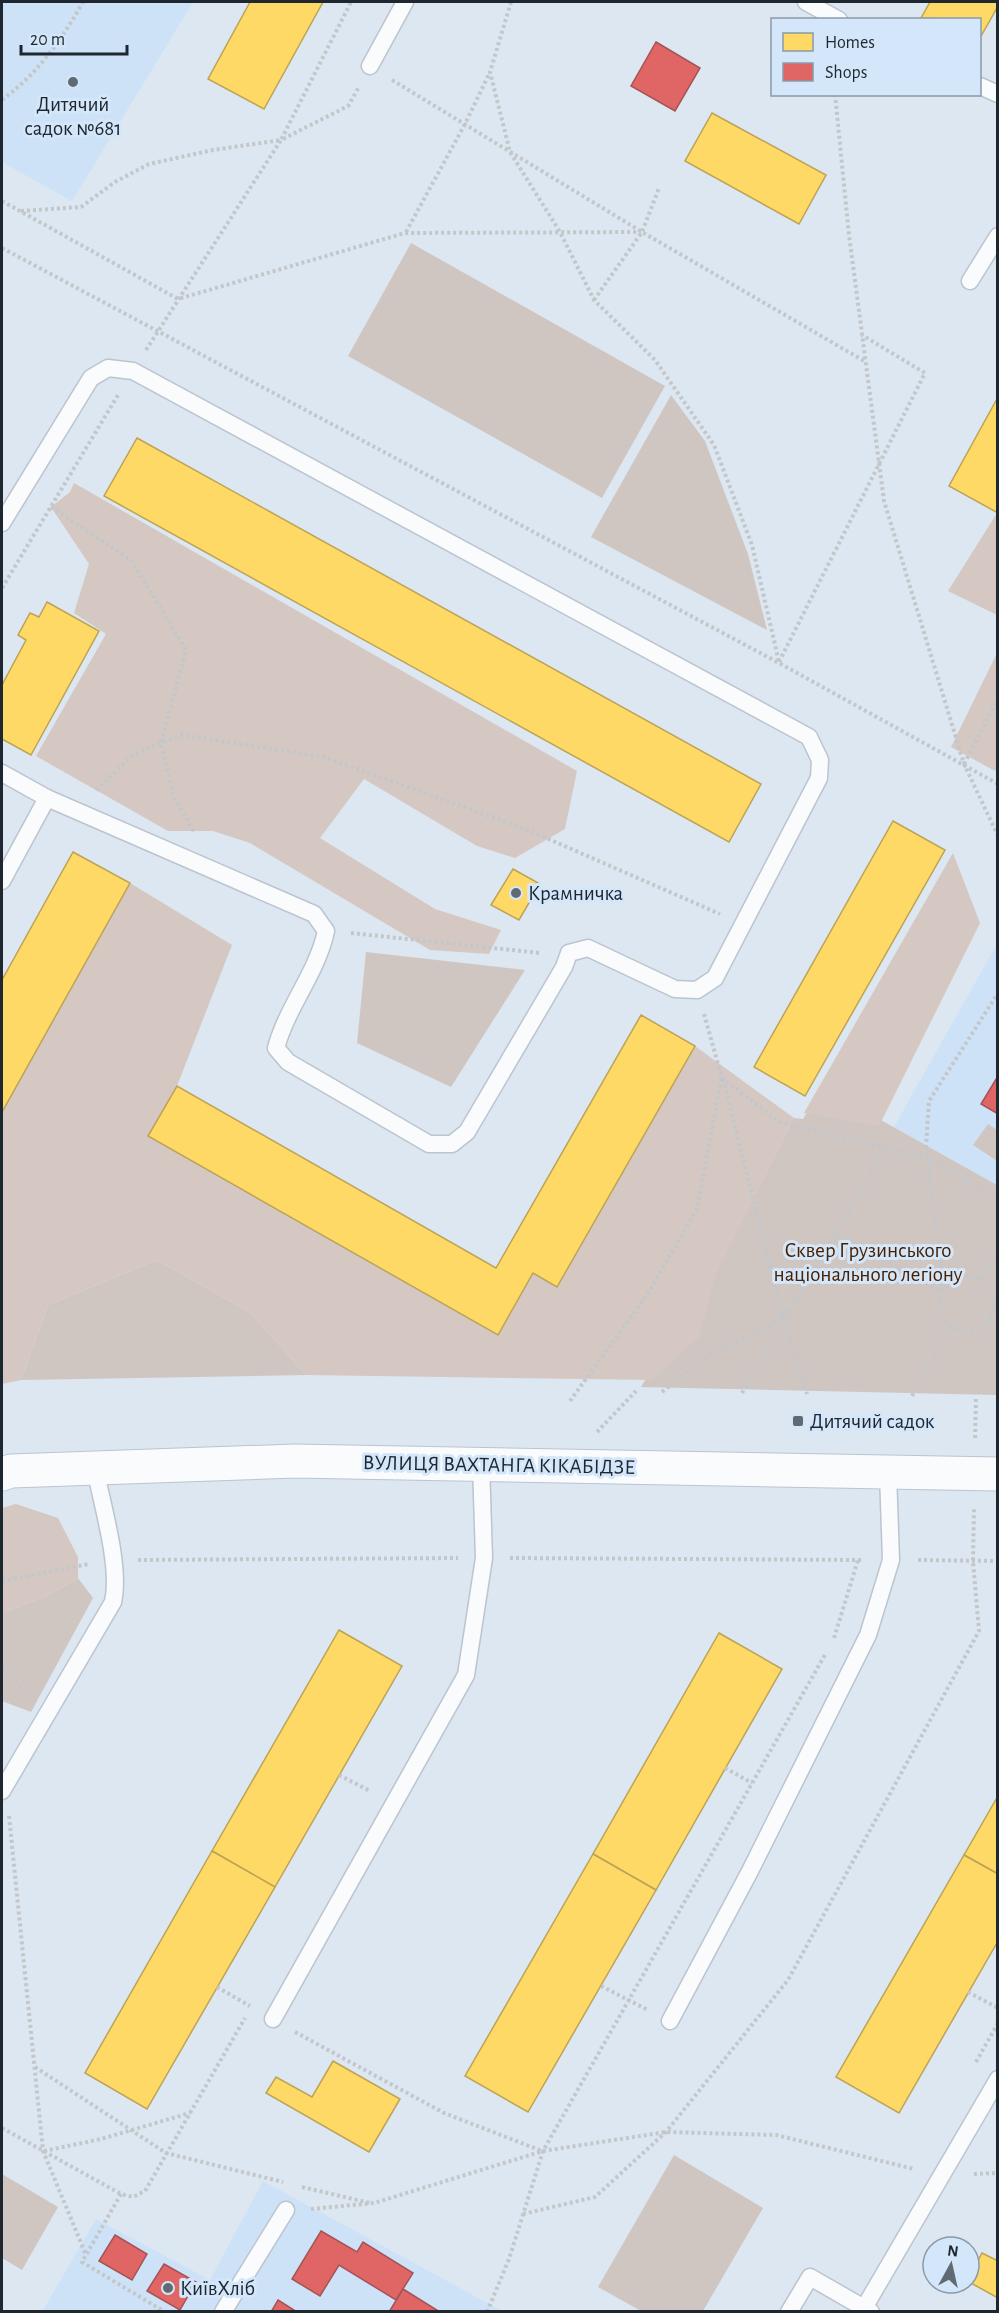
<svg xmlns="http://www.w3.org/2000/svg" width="999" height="2313" font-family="'Alegreya Sans',sans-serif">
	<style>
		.built { fill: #cde2f7 }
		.green { fill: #d0c6c1 }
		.forest { fill: #d5c8c2 }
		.homes { fill: #ffd966; stroke: #bca356; stroke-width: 1.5 }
		.shops { fill: #e06666; stroke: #a65356; stroke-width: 1.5 }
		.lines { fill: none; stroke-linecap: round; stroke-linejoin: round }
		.service-casing { stroke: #bcc4ce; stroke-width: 19 }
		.tertiary-casing { stroke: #bcc4ce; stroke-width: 35 }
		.path { stroke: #c4c7ca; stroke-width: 4; stroke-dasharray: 3 3; stroke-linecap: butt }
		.service { stroke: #fafbfd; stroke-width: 16 }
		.tertiary { stroke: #fafbfd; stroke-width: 33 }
		.poi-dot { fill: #606a73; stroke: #d4e7fa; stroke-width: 2 }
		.labels { text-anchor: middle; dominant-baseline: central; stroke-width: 6; stroke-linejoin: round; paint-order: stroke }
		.poi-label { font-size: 21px; fill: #1e262f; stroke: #d4e7fa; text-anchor: start }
		.park-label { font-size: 21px; fill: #4a2100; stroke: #d4e7fa }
		.street-label { font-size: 21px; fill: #1e262f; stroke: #d4e7fa }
	</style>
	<rect width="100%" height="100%" fill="#dce7f2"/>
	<g class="built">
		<path d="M2,2H193L72,201L2,162Z"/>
		<path d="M997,944V1185L894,1127Z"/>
		<path d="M263,2181L502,2311L42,2312L96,2219L210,2280Z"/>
	</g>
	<g class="green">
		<path d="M411,243L665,386L602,498L348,356Z"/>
		<path d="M671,395L705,441L748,554L767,630L591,537Z"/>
		<path d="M366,952L525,970L451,1087L357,1043Z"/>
		<path d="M822,1087L997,1185V1395L641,1387L747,1211L794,1118L803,1119Z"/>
		<path d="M988,1124L997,1130V1161L973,1145Z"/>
		<path d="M157,1260L251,1313L306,1375L21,1380L48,1305Z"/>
		<path d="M78,1578L93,1598L31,1712L2,1701V1613L47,1596Z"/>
		<path d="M674,2155L763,2208L703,2311H641L598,2287Z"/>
		<path d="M2,2174L58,2207L22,2270L2,2258Z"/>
	</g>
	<g class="forest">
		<path d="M74,483L577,771L565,829L515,858L477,846L364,779L320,838L435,909L501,930L489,954L430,950L250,843L213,831H168L36,756L106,634L74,613L89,564L51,507L70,492Z"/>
		<path d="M997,513H998L997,615L948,591Z"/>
		<path d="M997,653L998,766L995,771L951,747Z"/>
		<path d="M953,853L980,923L879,1126L804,1113Z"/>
		<path d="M130,883L232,945L177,1086L149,1136L497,1335L533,1273L557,1286L695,1046L794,1118L716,1274L699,1337L652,1380L306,1375L251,1313L157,1260L48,1305L21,1380L2,1384V1112Z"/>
		<path d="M16,1504L58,1518L78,1557V1578L47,1596L2,1613V1508Z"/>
	</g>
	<g class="homes">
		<path d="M250,2H323L264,109L208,79Z"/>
		<path d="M930,2H998V6L980,38V20L921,18Z"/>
		<path d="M712,113L826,175L799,224L685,161Z"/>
		<path d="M998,397V513L949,486Z"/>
		<path d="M137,438L761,784L729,842L104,496Z"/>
		<path d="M47,602L99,631L31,755L2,739V685L26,640L18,635L30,613L39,617Z"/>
		<path d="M893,821L945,850L805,1096L754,1067Z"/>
		<path d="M73,852L130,883L2,1112V980Z"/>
		<path d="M513,869L540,884L519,920L491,905Z"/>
		<path d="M641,1015L695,1046L557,1287L533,1273L498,1335L148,1136L177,1086L496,1268Z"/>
		<path d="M339,1630L402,1666L275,1887L212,1851Z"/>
		<path d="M719,1633L782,1669L656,1890L593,1854Z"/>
		<path d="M998,1796V1874L964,1855Z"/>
		<path d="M212,1851L275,1887L147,2109L85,2073Z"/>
		<path d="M593,1854L656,1890L528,2112L465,2076Z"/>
		<path d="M964,1855L998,1874V1941L899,2113L836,2077Z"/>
		<path d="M333,2061L400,2099L369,2152L266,2093L276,2077L312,2097Z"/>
		<path d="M982,2253L998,2261V2298L969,2282V2278Z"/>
	</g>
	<g class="shops">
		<path d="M656,42L700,68L675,111L631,86Z"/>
		<path d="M998,1076V1114L981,1104Z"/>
		<path d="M321,2231L357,2252L363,2242L413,2273L396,2300L339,2265L320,2296L292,2279Z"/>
		<path d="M115,2235L147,2254L132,2280L99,2261Z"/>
		<path d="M164,2264L196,2282L180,2310L147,2291Z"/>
		<path d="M403,2289L440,2312H389Z"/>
		<path d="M278,2300L297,2312H271Z"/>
	</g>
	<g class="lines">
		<defs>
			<g id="service">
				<path d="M806,2L839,20"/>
				<path d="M370,66L405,2"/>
				<path d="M980,86L998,94"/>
				<path d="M970,281L998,236"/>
				<path d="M2,523L91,378L108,368L133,371L809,737L820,760L819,778L715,978L697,990L675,989L588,948L569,953L564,967L467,1132L452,1144H429L288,1062L276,1048C287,1007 317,973 326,931L314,914L47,798L2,773"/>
				<path d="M2,881L47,798"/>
				<path d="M2,1791L113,1602C121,1566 102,1505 95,1468"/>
				<path d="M273,2019L466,1675L484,1558L481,1464"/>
				<path d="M670,2021L749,1873L868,1635L891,1560L888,1473"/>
				<path d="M864,2308L998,2079"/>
				<path d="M223,2312L286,2210"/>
				<path d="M789,2312L810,2277L871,2312"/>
			</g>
			<path id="tertiary" d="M2,1474L11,1471L295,1461L998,1474"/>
		</defs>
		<use href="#service" class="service-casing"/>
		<use href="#tertiary" class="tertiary-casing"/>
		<g class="path">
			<path d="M511,2L490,72L510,152L560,232L594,300L655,360L714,445L752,545L779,662"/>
			<path d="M392,80L642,232L866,362"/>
			<path d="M835,94L849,235L884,501L964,764L998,836"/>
			<path d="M2,100C38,73 61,41 83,2"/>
			<path d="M2,201L178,299L405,233L641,232"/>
			<path d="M21,211L81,207L115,182L149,164L213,150L281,140L351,2"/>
			<path d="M406,232L465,124L490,72"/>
			<path d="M2,248L779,663L998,784"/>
			<path d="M594,300L642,232L659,188"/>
			<path d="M146,350L281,140L348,106L359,87"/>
			<path d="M51,507L132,561L186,650L161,743L174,798L195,833"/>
			<path d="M2,588L118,395"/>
			<path d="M779,662L925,373L862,335"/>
			<path d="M964,764L998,698"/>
			<path d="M96,790L134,754L181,735L324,757L528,830L720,914"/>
			<path d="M351,933L540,953"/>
			<path d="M704,1014L722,1078L779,1122L886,1148"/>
			<path d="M723,1079L784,1322L807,1394"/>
			<path d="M836,1233L941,1291"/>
			<circle cx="967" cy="1304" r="27"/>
			<path d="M981,1279L998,1253"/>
			<path d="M941,1291L940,1256L926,1147L929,1101L998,993"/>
			<path d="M990,1318L998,1322"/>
			<path d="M662,1392L710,1353L765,1330L791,1308"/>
			<path d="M742,1393L886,1148L927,1158L998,1198"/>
			<path d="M912,1396L951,1327"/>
			<path d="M570,1401L647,1295L697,1209L722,1076"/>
			<path d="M597,1432L636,1391"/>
			<path d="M975,1438L976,1397"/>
			<path d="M510,1558L863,1560"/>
			<path d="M138,1560L458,1558"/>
			<path d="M918,1560L998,1561"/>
			<path d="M2,1581L89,1564"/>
			<path d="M834,1638L858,1560"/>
			<path d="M2,1668L29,1695"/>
			<path d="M725,1768L752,1783"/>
			<path d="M339,1775L370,1791"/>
			<path d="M9,1816L43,2151L86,2255"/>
			<path d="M601,1986L648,2010"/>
			<path d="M217,1987L250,2006"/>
			<path d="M968,1992L998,2008"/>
			<path d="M295,2032L444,2113L542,2151"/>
			<path d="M976,2062L998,2023"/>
			<path d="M35,2067L166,2153L283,2182"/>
			<path d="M2,2128L121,2194L133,2197L145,2191L245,2018"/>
			<path d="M44,2151L101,2139L190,2113"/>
			<path d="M974,2174L998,2173"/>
			<path d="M302,2187L370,2203"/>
			<path d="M121,2194L82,2262L165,2312"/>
			<path d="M311,2209L374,2203L543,2151L666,2132L776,2135L914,2169"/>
			<path d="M523,2214L595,2197L666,2132L788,1980L979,1631L973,1561L974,1509"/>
			<path d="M487,2312L509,2259L543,2151L826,1653"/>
		</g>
		<use href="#service" class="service"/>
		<use href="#tertiary" class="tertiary"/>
	</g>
	<g class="poi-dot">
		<circle cx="73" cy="82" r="6"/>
		<circle cx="516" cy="893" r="6"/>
		<rect x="792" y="1415" width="12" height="12" rx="3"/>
		<circle cx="168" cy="2288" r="6"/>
	</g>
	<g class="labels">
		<g class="poi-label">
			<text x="73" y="104" text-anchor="middle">Дитячий<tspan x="73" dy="24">садок №681</tspan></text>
			<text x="528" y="893">Крамничка</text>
			<text x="810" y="1421">Дитячий садок</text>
			<text x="180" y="2288">КиївХліб</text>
		</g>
		<g class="park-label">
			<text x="868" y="1250">Сквер Грузинського<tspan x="868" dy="24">національного легіону</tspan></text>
		</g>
		<g class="street-label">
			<text transform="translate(499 1465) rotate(1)">ВУЛИЦЯ ВАХТАНГА КІКАБІДЗЕ</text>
		</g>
	</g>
	<rect width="999" height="2313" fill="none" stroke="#1e262f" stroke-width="6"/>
	<rect x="771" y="18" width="210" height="78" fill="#d4e7fa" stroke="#8b9aa9" stroke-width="1.5"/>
	<rect x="783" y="33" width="30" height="18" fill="#ffd966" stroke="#8b9aa9" stroke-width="1.5"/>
	<text x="825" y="48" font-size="18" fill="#1e262f">Homes</text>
	<rect x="783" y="63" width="30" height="18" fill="#e06666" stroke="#8b9aa9" stroke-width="1.5"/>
	<text x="825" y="78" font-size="18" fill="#1e262f">Shops</text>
	<g transform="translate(951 2265) rotate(8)"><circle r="28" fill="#d4e7fa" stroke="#8b9aa9" stroke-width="1.5"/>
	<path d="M0-4.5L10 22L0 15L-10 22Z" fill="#606a73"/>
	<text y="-9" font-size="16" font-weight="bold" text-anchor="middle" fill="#1e262f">N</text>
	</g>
	<path d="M21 45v9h106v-9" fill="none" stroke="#1e262f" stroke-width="3"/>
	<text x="30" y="45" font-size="18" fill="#1e262f" stroke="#d4e7fa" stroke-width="4.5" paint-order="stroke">20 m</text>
</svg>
